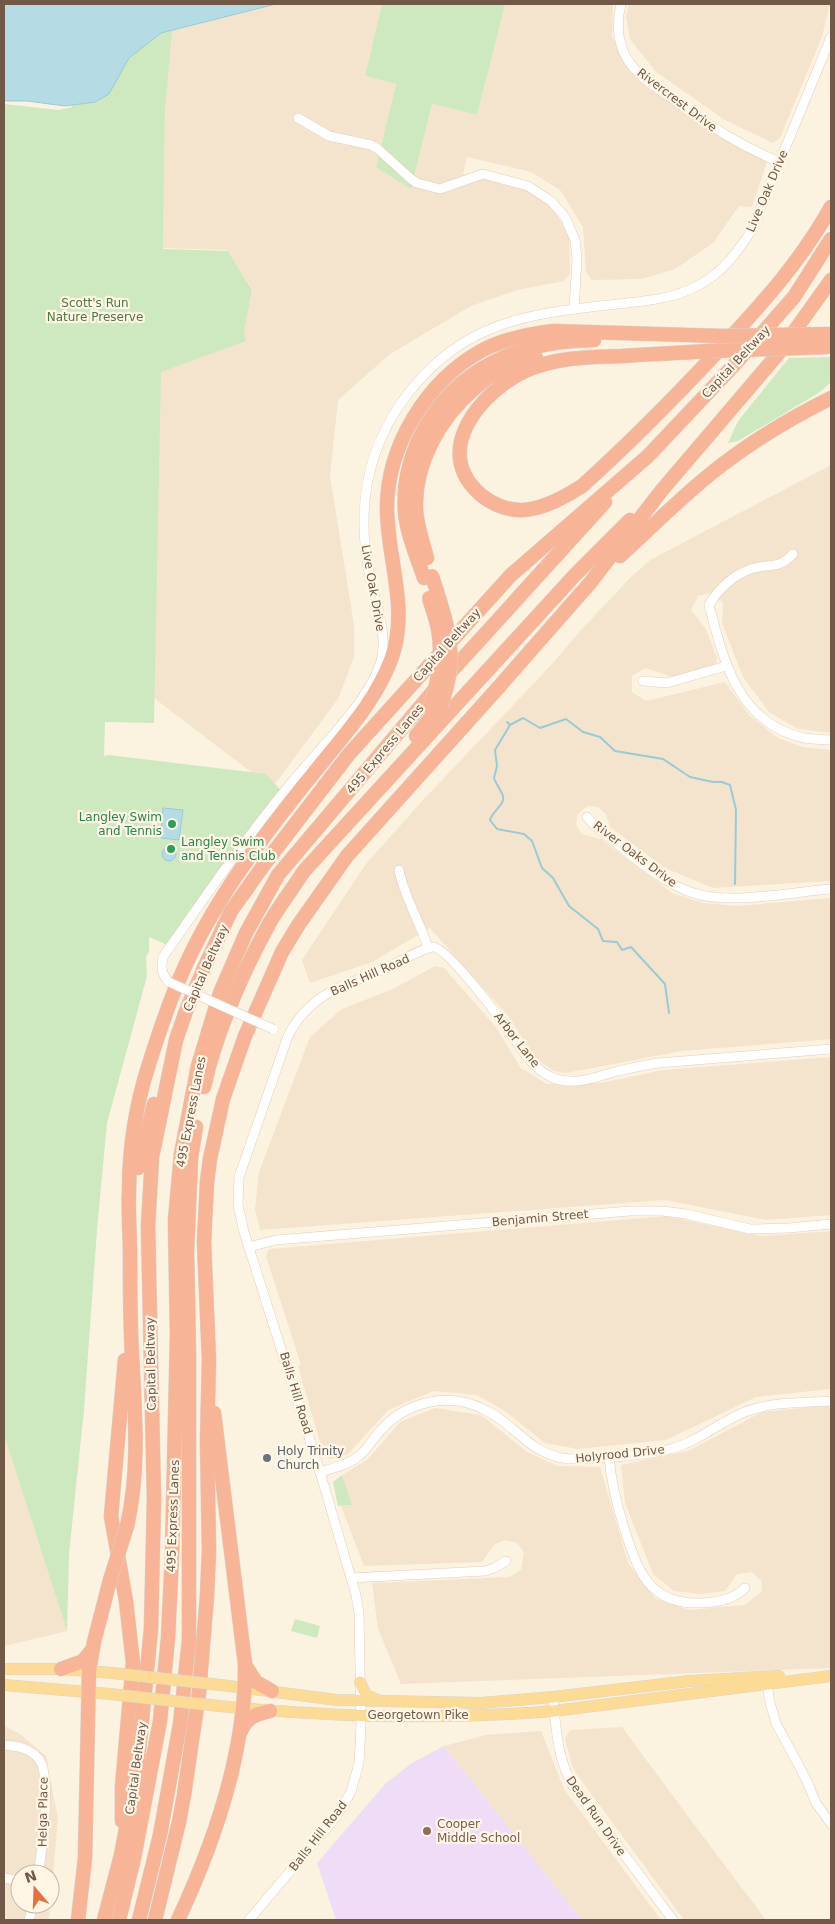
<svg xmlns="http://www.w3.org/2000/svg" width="835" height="1924" font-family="'DejaVu Sans',sans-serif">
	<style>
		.residential { fill: #f4e4ce; fill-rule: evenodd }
		.education { fill: #efddf8 }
		.green { fill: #cee9bf }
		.water { fill: #b5dce5; stroke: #9bcad7 }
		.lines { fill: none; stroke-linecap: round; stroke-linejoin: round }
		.stream { stroke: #9bcad7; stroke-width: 2 }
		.minor-casing { stroke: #e0cfbc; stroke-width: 10 }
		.major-casing { stroke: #dad4cf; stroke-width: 12 }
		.highway-casing { stroke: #dad4cf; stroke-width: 15 }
		.minor { stroke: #fff; stroke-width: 9 }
		.major { stroke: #fcdb97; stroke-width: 11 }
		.highway { stroke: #f7b496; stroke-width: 14 }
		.minor-bridge-casing { stroke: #e0cfbc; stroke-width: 10; stroke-linecap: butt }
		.major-bridge-casing { stroke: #dad4cf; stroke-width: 12; stroke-linecap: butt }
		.highway-bridge-casing { stroke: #dad4cf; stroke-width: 15; stroke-linecap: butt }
		.minor-bridge { stroke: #fff; stroke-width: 9 }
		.major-bridge { stroke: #fcdb97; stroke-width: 11 }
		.highway-bridge { stroke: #f7b496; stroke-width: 14 }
		.leisure-dot { fill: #2e9e5b; stroke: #fff6e6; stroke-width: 2 }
		.worship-dot { fill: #6b7280; stroke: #fff6e6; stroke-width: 2 }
		.education-dot { fill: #8d6e63; stroke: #fff6e6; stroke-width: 2 }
		.labels { text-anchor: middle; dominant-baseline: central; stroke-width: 4.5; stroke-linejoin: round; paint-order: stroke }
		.street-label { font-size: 12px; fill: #725947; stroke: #fff6e6 }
		.park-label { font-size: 12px; fill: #4d7840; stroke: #fff6e6 }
		.leisure-label { font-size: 12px; fill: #27864d; stroke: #fff6e6; text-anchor: end }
		.worship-label { font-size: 12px; fill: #5b616d; stroke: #fff6e6; text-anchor: start }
		.education-label { font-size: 12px; fill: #785e54; stroke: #fff6e6; text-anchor: start }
	</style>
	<rect width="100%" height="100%" fill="#fcf2e0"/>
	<g class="residential">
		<path d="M247,4H382L365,76L396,84L376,166L411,188L432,104L477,115L505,4H613L612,36L630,72L701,124L767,162L752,207L739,206L713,243L675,269L642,279L592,280L586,272L583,227L560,190L531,172L467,157L463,174L527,189L553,206L569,238L570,274L564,281L517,290L471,306L390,354L338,400L330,476L354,625V657L338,699L272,788L154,698L160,371L244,332L252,289L227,250L163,248L165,110L169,21Z"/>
		<path d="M629,4H830L822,37L780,138L773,143L725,120L656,72L630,39L626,16Z"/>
		<path d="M831,465V733L798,729L769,712L743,677L722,623L723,603L712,593L698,596L691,610L706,629L717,658L715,667L672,677L645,668L632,676V692L646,701L725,682L749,715L778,738L803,747L831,750V881L713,888L665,868L610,827L606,814L598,807L587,806L578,814L576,824L581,834L601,839L672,893L703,903L737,906L831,898V1039L682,1051L566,1073L554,1071L535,1058L509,1017L430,928L372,962L310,983L302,960L366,864L423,800L552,664L580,631L630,578L650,560Z"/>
		<path d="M435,966L444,968L495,1026L521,1068L547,1084L601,1083L663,1070L831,1057V1215L767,1220L665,1200L260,1230L255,1210L259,1172L310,1037L342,1009L393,989Z"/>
		<path d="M667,1216L761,1236L831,1231V1389L756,1397L666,1440L578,1449L545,1443L505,1411L477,1395L434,1391L388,1410L348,1454L330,1459L324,1456L298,1366L301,1365L266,1256L269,1249Z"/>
		<path d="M831,1405V1668L401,1684L378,1629L372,1583L509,1577L521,1570L524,1552L517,1543L505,1540L494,1545L482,1562L364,1566L341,1506L352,1505L342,1475L368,1459L400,1422L435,1408L481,1415L527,1452L558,1466L600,1467L628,1563L655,1598L689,1610L745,1605L762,1591L761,1580L752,1572L737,1574L725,1591L701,1594L674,1591L653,1574L625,1503L621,1465L688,1451L762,1412Z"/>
		<path d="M4,1435L67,1631L9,1645H4Z"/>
		<path d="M4,1726L20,1734L46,1756L58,1819L49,1920H4ZM20,1874H50V1904H20Z"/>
		<path d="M622,1727L693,1823L766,1920H684L573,1769L565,1739L570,1730Z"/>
		<path d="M541,1731L564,1789L661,1920H582L444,1746L486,1735Z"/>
	</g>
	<path class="education" d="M444,1746L582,1920H336L317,1863L386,1783L412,1763Z"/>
	<g class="green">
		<path d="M382,4H510L505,5L477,115L432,104L411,189L376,167L396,84L365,76Z"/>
		<path d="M172,29L165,111L163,249L228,251L252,290L244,332L246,341L161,372L154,723L105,722L104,756L109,755L266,774L283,793L167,945L149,937V952L146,956L147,976L107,1123L97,1230L84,1410L69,1554L67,1631L4,1435V104L59,110L72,107V92L92,49Z"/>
		<path d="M831,357V382L820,392L738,441L728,443L738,421L789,358Z"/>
		<path d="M342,1475L352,1505L338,1506L333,1482Z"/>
		<path d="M295,1619L320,1626L317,1638L291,1631Z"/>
	</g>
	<g class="water">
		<path d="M4,4H276L161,33L129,58L109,94L95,102L65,106L27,101H4Z"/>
		<path d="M163,808L183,810L179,840L161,838Z"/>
		<circle cx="169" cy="854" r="7"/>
	</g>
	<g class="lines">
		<g class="stream">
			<path d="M507,722L510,725L495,750L497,766L494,778C496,784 501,790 503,796C505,805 493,810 490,820L497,829L524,834L532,841L542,868L553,878L569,906L598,929L603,941L617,942L622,950L631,947L665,984L669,1013"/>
			<path d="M510,725L523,718L540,728L566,719L583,732L600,737L615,751L663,759L690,777L713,782H722L730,785L736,810L735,884"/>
		</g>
		<defs>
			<g id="minor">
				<path d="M621,4C617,20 617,37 624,53C634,75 658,89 677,102C710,126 742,147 780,162"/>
				<path d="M298,118L329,136L371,145L378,149L411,179L417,183L440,189L483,174L528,186L551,201L565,217L575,240L577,259L574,309"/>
				<path d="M793,554C777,570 773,563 754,568C735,573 718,589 709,605C724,662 738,723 804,738C813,739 822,740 831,740"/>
				<path d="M643,681L667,683L726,666"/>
				<path d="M587,817L595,826C624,848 655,879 690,892C728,906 790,892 831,889"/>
				<path d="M399,870C404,897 420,921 428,948"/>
				<path d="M169,982C161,974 161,967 163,957C204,898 245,839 291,783C318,750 369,702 381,661C388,635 376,604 370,578C353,497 372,425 432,367C485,316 549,312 618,304C645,301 674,299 699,285C723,272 738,252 752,229L831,37"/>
				<path d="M249,1247L276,1240L630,1211H663L686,1214L750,1229L789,1228L831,1224"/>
				<path d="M609,1456C611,1482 617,1506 625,1531C638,1571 649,1604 699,1603C716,1603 733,1600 745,1588"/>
				<path d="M320,1472C333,1468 348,1465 359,1456C368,1449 373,1438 381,1430C406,1402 447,1392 481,1408C516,1423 527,1454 568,1459C597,1458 642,1457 670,1449C698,1442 719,1422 745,1412C773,1401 802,1403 831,1401"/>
				<path d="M351,1578L485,1571L494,1568L506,1561"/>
				<path d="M767,1684L770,1703L776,1723L806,1779L816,1803L831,1824"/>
				<path d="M553,1697C556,1728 557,1758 573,1786L673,1920"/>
				<path d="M4,1745C17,1746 30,1748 39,1759C52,1776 42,1852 38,1874"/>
				<path d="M4,1878L20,1881"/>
				<path d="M29,1920L33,1904"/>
				<path d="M249,1920L336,1817L351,1792L359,1763L361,1726L359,1613L356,1595L320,1472L244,1232L238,1205L239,1177L288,1036C306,1000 335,987 371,975C385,970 423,947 433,947C446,947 492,1008 502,1021C517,1040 528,1066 551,1077C574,1087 595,1077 618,1071C631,1068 645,1065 658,1063L831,1049"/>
			</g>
			<g id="major">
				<path d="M4,1669H61L112,1673"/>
				<path d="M360,1682L366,1695L378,1700"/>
				<path d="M4,1685L110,1694"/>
				<path d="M221,1685L337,1700L481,1703L553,1697L690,1681L779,1676"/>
				<path d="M219,1706C330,1717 443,1720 554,1711L831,1676"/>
			</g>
			<g id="highway">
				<path d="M709,351C680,353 651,354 622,356C589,357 556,357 525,371C481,392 430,451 481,495C492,504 508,511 523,510C544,509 565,497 582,486C630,443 675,397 719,350C761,305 801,261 831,207"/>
				<path d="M620,556C654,525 687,491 723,464C757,438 793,417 831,398"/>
				<path d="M427,558C423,543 417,526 416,510C414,463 440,418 474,389C479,385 484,380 489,377C504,369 520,363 536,358"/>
				<path d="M424,578C417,557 407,534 405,512C403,485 409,459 421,435C455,367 521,341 594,340"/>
				<path d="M416,736L441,705"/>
				<path d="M204,1087C215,1035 244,969 270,922C280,905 293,888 304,871L574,576L630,520"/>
				<path d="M138,1168L154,1104"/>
				<path d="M127,1526C140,1470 135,1412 132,1356C130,1321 130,1288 130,1253C130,1233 128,1212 129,1192C129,1149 136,1104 149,1064C158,1036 167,1007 179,980C199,932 227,887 258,845C279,816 302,787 325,759C351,727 378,696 392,657C409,608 387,558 387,508C387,446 427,381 481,351C503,339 528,334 553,331L722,336"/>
				<path d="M245,1665L256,1682L272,1691"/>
				<path d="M61,1669L83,1661L92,1650"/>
				<path d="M241,1731C247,1717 256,1714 270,1711"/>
				<path d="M122,1821V1787L133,1663L126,1601L111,1516L125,1360"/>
				<path d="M78,1920L85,1858L89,1671L94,1642L110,1580"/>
				<path d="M104,1920L121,1855L137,1771L151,1629L154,1499L148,1226L152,1157L176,1040L186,1011L204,968L231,911L266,862L349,754L511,575L648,456L734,365L794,297L831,239"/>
				<path d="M119,1920L134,1858L160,1721L168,1638L172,1556L177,1335L175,1220L181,1154L198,1066L220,993L246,933L278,875L436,688L605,502"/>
				<path d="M139,1920L160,1835L180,1724L189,1640V1356L187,1252L191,1158L196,1127"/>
				<path d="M155,1920L179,1822L184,1795L199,1693L207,1596L209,1550L207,1441L209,1360L204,1242L207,1182L210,1159L223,1099L245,1036L282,952L299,924L347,856L497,689L590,583L662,490L778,354L831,280"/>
				<path d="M178,1920C215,1841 246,1752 245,1664L214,1413"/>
			</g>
		</defs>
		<use href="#minor" class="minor-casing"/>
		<use href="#major" class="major-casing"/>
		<use href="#highway" class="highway-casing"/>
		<use href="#minor" class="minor"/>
		<use href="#major" class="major"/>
		<use href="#highway" class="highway"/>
		<defs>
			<path id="minor-bridge" d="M169,982L273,1029"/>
			<g id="major-bridge">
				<path d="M112,1673L221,1685"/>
				<path d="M110,1694L219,1706"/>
			</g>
			<g id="highway-bridge">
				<path d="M722,336L831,334"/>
				<path d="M709,351L828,347"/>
				<path d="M432,576C447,624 460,655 441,705"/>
				<path d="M429,598C432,608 436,618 438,629C443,654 438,684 430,707"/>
				<path d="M110,1580L127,1526"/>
			</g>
		</defs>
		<use href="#minor-bridge" class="minor-bridge-casing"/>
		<use href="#major-bridge" class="major-bridge-casing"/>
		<use href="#highway-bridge" class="highway-bridge-casing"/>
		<use href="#minor-bridge" class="minor-bridge"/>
		<use href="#major-bridge" class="major-bridge"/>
		<use href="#highway-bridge" class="highway-bridge"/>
	</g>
	<g class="leisure-dot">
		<circle cx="172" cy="824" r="5"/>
		<circle cx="171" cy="849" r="5"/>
	</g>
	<circle class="worship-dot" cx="267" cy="1458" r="5"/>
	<circle class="education-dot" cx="427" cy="1831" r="5"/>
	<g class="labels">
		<g class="street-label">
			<text transform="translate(677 100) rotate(37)">Rivercrest Drive</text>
			<text transform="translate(767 191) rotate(-67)">Live Oak Drive</text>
			<text transform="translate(736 362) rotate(-47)">Capital Beltway</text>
			<text transform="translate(373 588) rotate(80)">Live Oak Drive</text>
			<text transform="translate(447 645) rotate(-48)">Capital Beltway</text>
			<text transform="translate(385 749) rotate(-50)">495 Express Lanes</text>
			<text transform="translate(635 854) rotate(37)">River Oaks Drive</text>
			<text transform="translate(206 968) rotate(-66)">Capital Beltway</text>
			<text transform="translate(370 975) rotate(-24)">Balls Hill Road</text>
			<text transform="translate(517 1040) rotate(52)">Arbor Lane</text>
			<text transform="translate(191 1112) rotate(-79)">495 Express Lanes</text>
			<text transform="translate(540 1218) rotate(-5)">Benjamin Street</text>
			<text transform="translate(151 1364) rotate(-91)">Capital Beltway</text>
			<text transform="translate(296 1393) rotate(73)">Balls Hill Road</text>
			<text transform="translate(620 1454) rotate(-6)">Holyrood Drive</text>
			<text transform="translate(173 1516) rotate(-88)">495 Express Lanes</text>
			<text x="418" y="1715">Georgetown Pike</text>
			<text transform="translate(136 1768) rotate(-82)">Capital Beltway</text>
			<text transform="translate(43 1812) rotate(-89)">Helga Place</text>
			<text transform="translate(596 1816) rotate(55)">Dead Run Drive</text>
			<text transform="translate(318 1836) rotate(-52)">Balls Hill Road</text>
		</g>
		<g class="park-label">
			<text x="95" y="303">Scott's Run<tspan x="95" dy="14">Nature Preserve</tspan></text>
		</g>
		<g class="leisure-label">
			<text x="162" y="817">Langley Swim<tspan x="162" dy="14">and Tennis</tspan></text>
			<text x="181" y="842" text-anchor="start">Langley Swim<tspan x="181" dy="14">and Tennis Club</tspan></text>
		</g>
		<g class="worship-label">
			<text x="277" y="1451">Holy Trinity<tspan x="277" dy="14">Church</tspan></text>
		</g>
		<g class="education-label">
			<text x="437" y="1824">Cooper<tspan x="437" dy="14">Middle School</tspan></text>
		</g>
	</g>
	<rect width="835" height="1924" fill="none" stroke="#725947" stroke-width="10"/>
	<g transform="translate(35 1889) rotate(341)"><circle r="24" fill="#fff6e6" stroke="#c7b7a6"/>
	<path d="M0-4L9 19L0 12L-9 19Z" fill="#e77043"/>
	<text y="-8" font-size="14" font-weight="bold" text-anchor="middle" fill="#725947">N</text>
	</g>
</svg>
